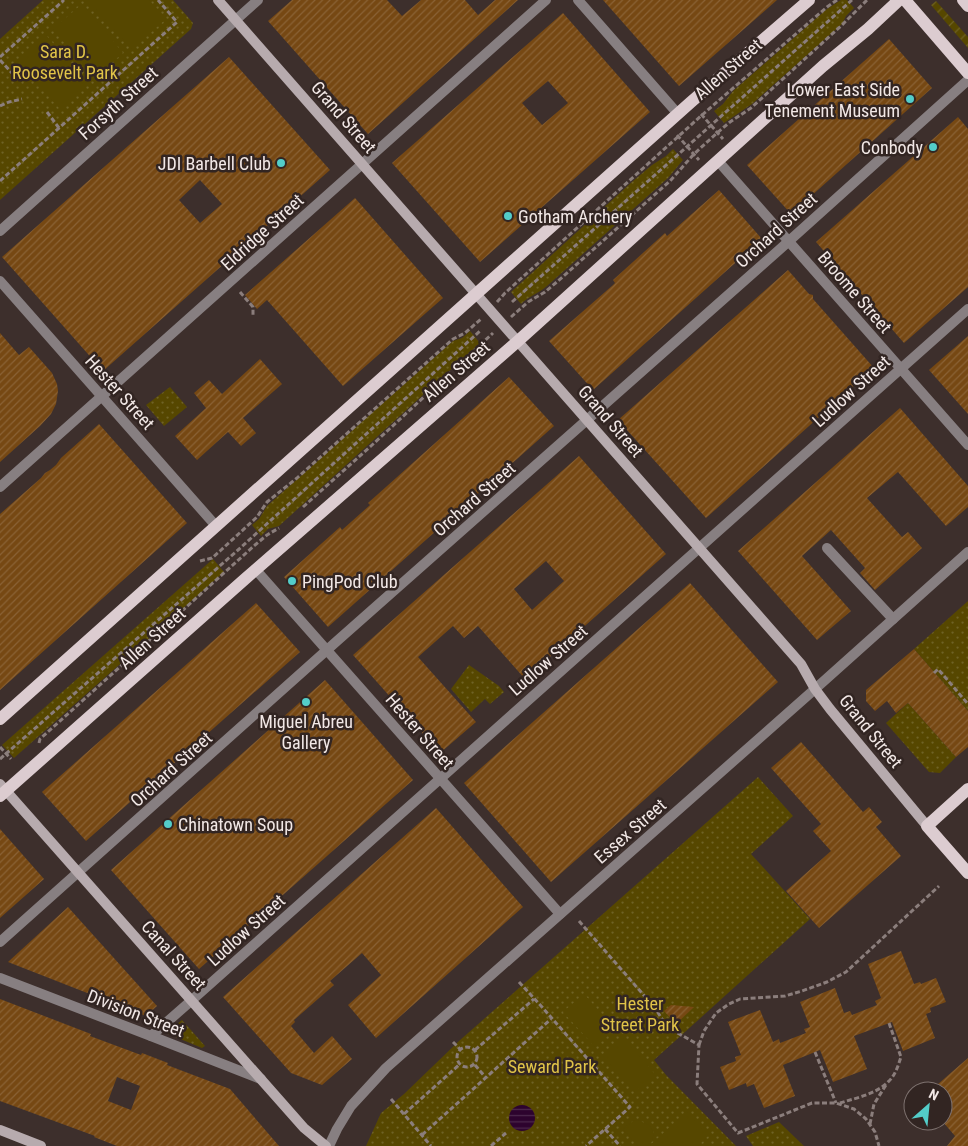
<svg xmlns="http://www.w3.org/2000/svg" width="968" height="1146" font-family="'Roboto Condensed',sans-serif">
	<style>
		.park { fill: url(#park-dots) }
		.garden { fill: url(#garden-furrows) }
		.pitch { fill: #564700 }
		.water { fill: url(#water-rules) }
		.building { fill: url(#building-hatch); fill-rule: evenodd }
		.lines { fill: none; stroke-linecap: round; stroke-linejoin: round }
		.path { stroke: #8b7e7c; stroke-width: 3; stroke-dasharray: 5 2.5; stroke-linecap: butt }
		.service { stroke: #877f81; stroke-width: 10 }
		.pedestrian { stroke: #877f81; stroke-width: 10 }
		.minor { stroke: #877f81; stroke-width: 10 }
		.secondary { stroke: #b7abae; stroke-width: 10 }
		.primary { stroke: #dcccd0; stroke-width: 12 }
		.poi-dot { fill: #53cdc9; stroke: #322522; stroke-width: 2 }
		.labels { text-anchor: middle; dominant-baseline: central; stroke-width: 5; stroke-linejoin: round; paint-order: stroke }
		.park-label { font-size: 18px; fill: #e1c448; stroke: #322522 }
		.street-label { font-size: 18px; fill: #f2e8e6; stroke: #322522 }
		.poi-label { font-size: 18px; fill: #f2e8e6; stroke: #322522; text-anchor: end }
	</style>
	<defs>
		<pattern id="park-dots" width="8" height="8" patternUnits="userSpaceOnUse" patternTransform="scale(1.25)"><rect width="8" height="8" fill="#564700"/><path d="M2 2h.1M6 6h.1" fill="none" stroke="#6f6225" stroke-width="1.8" stroke-linecap="round"/></pattern>
		<pattern id="garden-furrows" width="10" height="10" patternUnits="userSpaceOnUse" patternTransform="scale(1.25)"><rect width="10" height="10" fill="#564700"/><path d="M-1 1l2-2M0 10L10 0M9 11l2-2" fill="none" stroke="#6f6225"/></pattern>
		<pattern id="water-rules" width="6" height="5" patternUnits="userSpaceOnUse" patternTransform="scale(1.25)"><rect width="6" height="5" fill="#2d032e"/><path d="M0 2.5h6" fill="none" stroke="#4c284c"/></pattern>
		<pattern id="building-hatch" width="6" height="6" patternUnits="userSpaceOnUse" patternTransform="scale(1.25)"><rect width="6" height="6" fill="#764813"/><path d="M-1 1l2-2M0 6l6-6M5 7l2-2" fill="none" stroke="#8a6235"/></pattern>
	</defs>
	<rect width="100%" height="100%" fill="#3d2f2c"/>
	<g class="park">
		<path d="M43,0H173L193,23L191,29L0,200V39Z"/>
		<path d="M841,0H847L854,8L846,16L842,24L752,104L724,123L714,111L723,104L733,91L827,9Z"/>
		<path d="M673,149L683,160L668,178L547,286C539,293 529,296 521,304L511,292L633,181L652,165L666,156Z"/>
		<path d="M470,331L480,343L279,526L268,529L261,536L252,525L259,519L267,506L453,341L462,338Z"/>
		<path d="M170,387L187,407L164,426L146,405Z"/>
		<path d="M213,559L224,572L14,758L2,745Z"/>
		<path d="M968,601V711L914,649Z"/>
		<path d="M469,665L499,686L504,692L490,704L485,699L471,712L451,689Z"/>
		<path d="M908,703L956,757L940,773L929,772L886,723Z"/>
		<path d="M758,777L793,816L751,854L810,919L654,1060L666,1075L736,1146H366L381,1113L404,1094L459,1041Z"/>
		<path d="M182,1020L205,1046L202,1048L166,1033Z"/>
		<path d="M779,1122L804,1146H753L746,1136Z"/>
	</g>
	<path class="garden" d="M936,1L968,37V48L931,5Z"/>
	<g class="pitch">
		<path d="M88,0H149L166,19L132,49Z"/>
		<path d="M82,4L123,53L94,78L53,29Z"/>
		<path d="M46,35L87,83L59,108L18,61Z"/>
		<path d="M584,994L615,1029L595,1047L563,1012Z"/>
		<path d="M623,1038L655,1074L635,1092L603,1056Z"/>
		<path d="M687,1112L708,1136L698,1146H649Z"/>
		<path d="M638,1120L649,1125L654,1133L652,1141L646,1146H638L623,1129L633,1121Z"/>
	</g>
	<circle class="water" cx="522" cy="1118" r="13"/>
	<g class="building">
		<path d="M292,0H387L402,16L421,0H465L478,15L495,0H518L368,134L268,21Z"/>
		<path d="M603,0H777L679,86Z"/>
		<path d="M563,13L650,112L480,262L392,163ZM548,81L568,103L542,125L522,103Z"/>
		<path d="M889,39L932,88L791,214L747,165Z"/>
		<path d="M229,57L330,170L103,371L2,257ZM200,180L222,204L200,223L179,200Z"/>
		<path d="M958,117L968,129V287L904,343L816,242Z"/>
		<path d="M719,190L762,239L593,390L549,341L613,285L615,283L613,280L665,233L667,236Z"/>
		<path d="M355,198L443,298L343,386L267,300L257,309L245,295Z"/>
		<path d="M788,270L809,294L813,295V299L874,368L706,518L618,420Z"/>
		<path d="M0,333L19,355L29,347L52,373L57,384L58,391L56,404L51,414L40,426L0,462Z"/>
		<path d="M968,336V414L929,370Z"/>
		<path d="M260,359L282,384L243,418L256,433L241,446L228,432L197,460L175,436L206,408L194,393L209,380L222,394Z"/>
		<path d="M509,377L554,426L328,627L284,577L340,527L342,530L370,505L368,503Z"/>
		<path d="M900,408L968,486V507L946,526L898,472L867,498L902,537L908,532L922,548L875,590L860,573L865,568L831,530L802,556L851,611L817,640L738,551Z"/>
		<path d="M99,424L187,523L0,690V514L41,478L45,473L50,470L56,465L61,458Z"/>
		<path d="M579,456L666,554L525,679L478,626L464,638L453,626L418,657L476,722L440,753L353,655ZM546,561L564,581L532,610L514,589Z"/>
		<path d="M690,583L778,682L551,882L464,783Z"/>
		<path d="M256,603L300,652L86,841L42,792Z"/>
		<path d="M914,649L968,711V747L956,757L908,703L896,713L887,701L875,711L866,701V690Z"/>
		<path d="M325,680L413,780L199,969L111,870Z"/>
		<path d="M801,742L863,812L869,807L882,822L876,827L901,856L819,928L786,891L831,851L813,831L821,824L771,768Z"/>
		<path d="M436,808L523,907L376,1038L348,1005L381,975L362,953L330,981L334,985L294,1020L295,1022L291,1026L314,1053L332,1036L352,1059L322,1085L291,1073L223,997Z"/>
		<path d="M0,829L44,879L0,918Z"/>
		<path d="M68,907L157,1006L146,1016L8,962Z"/>
		<path d="M901,951L914,984L920,982L921,984L936,978L946,1002L930,1008L931,1012L926,1014L935,1038L903,1051L892,1022L854,1036L867,1069L833,1082L820,1050L783,1065L795,1096L764,1108L754,1084L747,1087L746,1083L729,1090L720,1067L736,1061L735,1057L741,1055L728,1022L760,1010L773,1042L779,1039L780,1043L806,1033L804,1029L810,1027L800,1002L835,988L844,1013L850,1011L852,1015L877,1005L875,1001L881,998L868,964Z"/>
		<path d="M0,999L91,1034L90,1036L141,1055L142,1053L168,1063L167,1065L230,1089L279,1146H117L94,1137L95,1136L0,1101ZM117,1077L140,1086L131,1110L108,1101Z"/>
		<path d="M671,1005L694,1007L676,1024L664,1011Z"/>
		<path d="M968,1058V1146H947L955,1136L943,1122V1091H930Z"/>
	</g>
	<g class="lines">
		<g class="path">
			<path d="M0,57L64,0"/>
			<path d="M0,60L12,73"/>
			<path d="M0,106L9,102L22,99"/>
			<path d="M47,112L59,128"/>
			<path d="M701,114L723,139"/>
			<path d="M677,135L699,160"/>
			<path d="M0,181L177,22L158,0"/>
			<path d="M240,292L253,307V315"/>
			<path d="M497,302L505,293L702,115L827,7L837,0"/>
			<path d="M512,302L852,0"/>
			<path d="M511,317L528,302L545,292L558,281L670,181L694,154L717,133L730,122L751,108L842,25L867,0"/>
			<path d="M303,507L371,446L493,333"/>
			<path d="M200,561L212,558L220,551L257,517L267,502L297,478L453,339L465,333L481,319"/>
			<path d="M934,673L938,669L968,704"/>
			<path d="M39,743L40,739L255,545L267,535L279,528"/>
			<path d="M0,747L11,759"/>
			<path d="M0,759L238,550L480,331"/>
			<path d="M579,921L655,1008L667,1027L699,1045L697,1084L738,1133L812,1103H836L854,1109L866,1119L875,1132L879,1146"/>
			<path d="M519,982L542,1007L630,1107L586,1146"/>
			<path d="M453,1042L460,1049"/>
			<path d="M699,1045L704,1031L716,1013L729,1004L740,999L785,996L802,991L827,982L846,972L939,886"/>
			<circle cx="467" cy="1057" r="10"/>
			<path d="M475,1050L534,999"/>
			<path d="M815,1052L836,1103"/>
			<path d="M475,1065L486,1078"/>
			<path d="M391,1099L431,1146"/>
			<path d="M840,1103C856,1098 876,1094 888,1082C895,1076 898,1066 901,1057L889,1023"/>
			<path d="M404,1114L460,1064"/>
			<path d="M870,1124L874,1104L886,1085"/>
			<path d="M605,1129L620,1146"/>
			<path d="M422,1135L551,1019"/>
			<path d="M491,1146L506,1133"/>
		</g>
		<path class="service" d="M827,548L893,619"/>
		<path class="pedestrian" d="M151,1036L261,1079"/>
		<g class="minor">
			<path d="M578,0L678,114"/>
			<path d="M718,161L968,445"/>
			<path d="M0,231L258,0"/>
			<path d="M0,281L216,526"/>
			<path d="M0,487L546,0"/>
			<path d="M256,570L560,914"/>
			<path d="M0,942L337,641L779,250L968,80"/>
			<path d="M0,978L151,1036L192,1000C449,768 710,540 968,309"/>
			<path d="M329,1146L337,1129L351,1106L386,1068L815,689L968,552"/>
		</g>
		<g class="secondary">
			<path d="M218,0L801,664L815,689L830,709L927,826"/>
			<path d="M0,784L304,1128L326,1146"/>
			<path d="M0,1130L41,1146"/>
		</g>
		<g class="primary">
			<path d="M905,0L968,73"/>
			<path d="M963,0L968,6"/>
			<path d="M0,719L691,102L809,0"/>
			<path d="M968,789L927,826L968,873"/>
			<path d="M0,796L245,579L518,341L823,66L868,29L899,0"/>
		</g>
	</g>
	<g class="poi-dot">
		<circle cx="910" cy="99" r="5"/>
		<circle cx="933" cy="147" r="5"/>
		<circle cx="281" cy="163" r="5"/>
		<circle cx="508" cy="216" r="5"/>
		<circle cx="292" cy="581" r="5"/>
		<circle cx="306" cy="702" r="5"/>
		<circle cx="168" cy="824" r="5"/>
	</g>
	<g class="labels">
		<g class="park-label">
			<text x="65" y="51">Sara D.<tspan x="65" dy="21">Roosevelt Park</tspan></text>
			<text x="640" y="1003">Hester<tspan x="640" dy="21">Street Park</tspan></text>
			<text x="552" y="1066">Seward Park</text>
		</g>
		<g class="street-label">
			<text transform="translate(728 69) rotate(-41)">Allen Street</text>
			<text transform="translate(118 103) rotate(-42)">Forsyth Street</text>
			<text transform="translate(344 117) rotate(49)">Grand Street</text>
			<text transform="translate(776 230) rotate(-42)">Orchard Street</text>
			<text transform="translate(262 232) rotate(-42)">Eldridge Street</text>
			<text transform="translate(855 292) rotate(49)">Broome Street</text>
			<text transform="translate(456 371) rotate(-41)">Allen Street</text>
			<text transform="translate(851 391) rotate(-42)">Ludlow Street</text>
			<text transform="translate(120 392) rotate(48)">Hester Street</text>
			<text transform="translate(611 421) rotate(49)">Grand Street</text>
			<text transform="translate(474 499) rotate(-41)">Orchard Street</text>
			<text transform="translate(152 638) rotate(-42)">Allen Street</text>
			<text transform="translate(548 660) rotate(-41)">Ludlow Street</text>
			<text transform="translate(420 731) rotate(49)">Hester Street</text>
			<text transform="translate(871 731) rotate(51)">Grand Street</text>
			<text transform="translate(171 769) rotate(-42)">Orchard Street</text>
			<text transform="translate(630 831) rotate(-41)">Essex Street</text>
			<text transform="translate(246 930) rotate(-42)">Ludlow Street</text>
			<text transform="translate(174 955) rotate(48)">Canal Street</text>
			<text transform="translate(136 1013) rotate(21)">Division Street</text>
		</g>
		<g class="poi-label">
			<text x="900" y="89">Lower East Side<tspan x="900" dy="21">Tenement Museum</tspan></text>
			<text x="923" y="147">Conbody</text>
			<text x="271" y="163">JDI Barbell Club</text>
			<text x="518" y="216" text-anchor="start">Gotham Archery</text>
			<text x="302" y="581" text-anchor="start">PingPod Club</text>
			<text x="306" y="721" text-anchor="middle">Miguel Abreu<tspan x="306" dy="21">Gallery</tspan></text>
			<text x="178" y="824" text-anchor="start">Chinatown Soup</text>
		</g>
	</g>
	<g transform="translate(928 1106) rotate(27)"><circle r="24" fill="#322522" stroke="#7f7370"/>
	<path d="M0-4L9 19L0 12L-9 19Z" fill="#53cdc9"/>
	<text y="-8" font-size="14" font-weight="bold" text-anchor="middle" fill="#f2e8e6">N</text>
	</g>
</svg>
